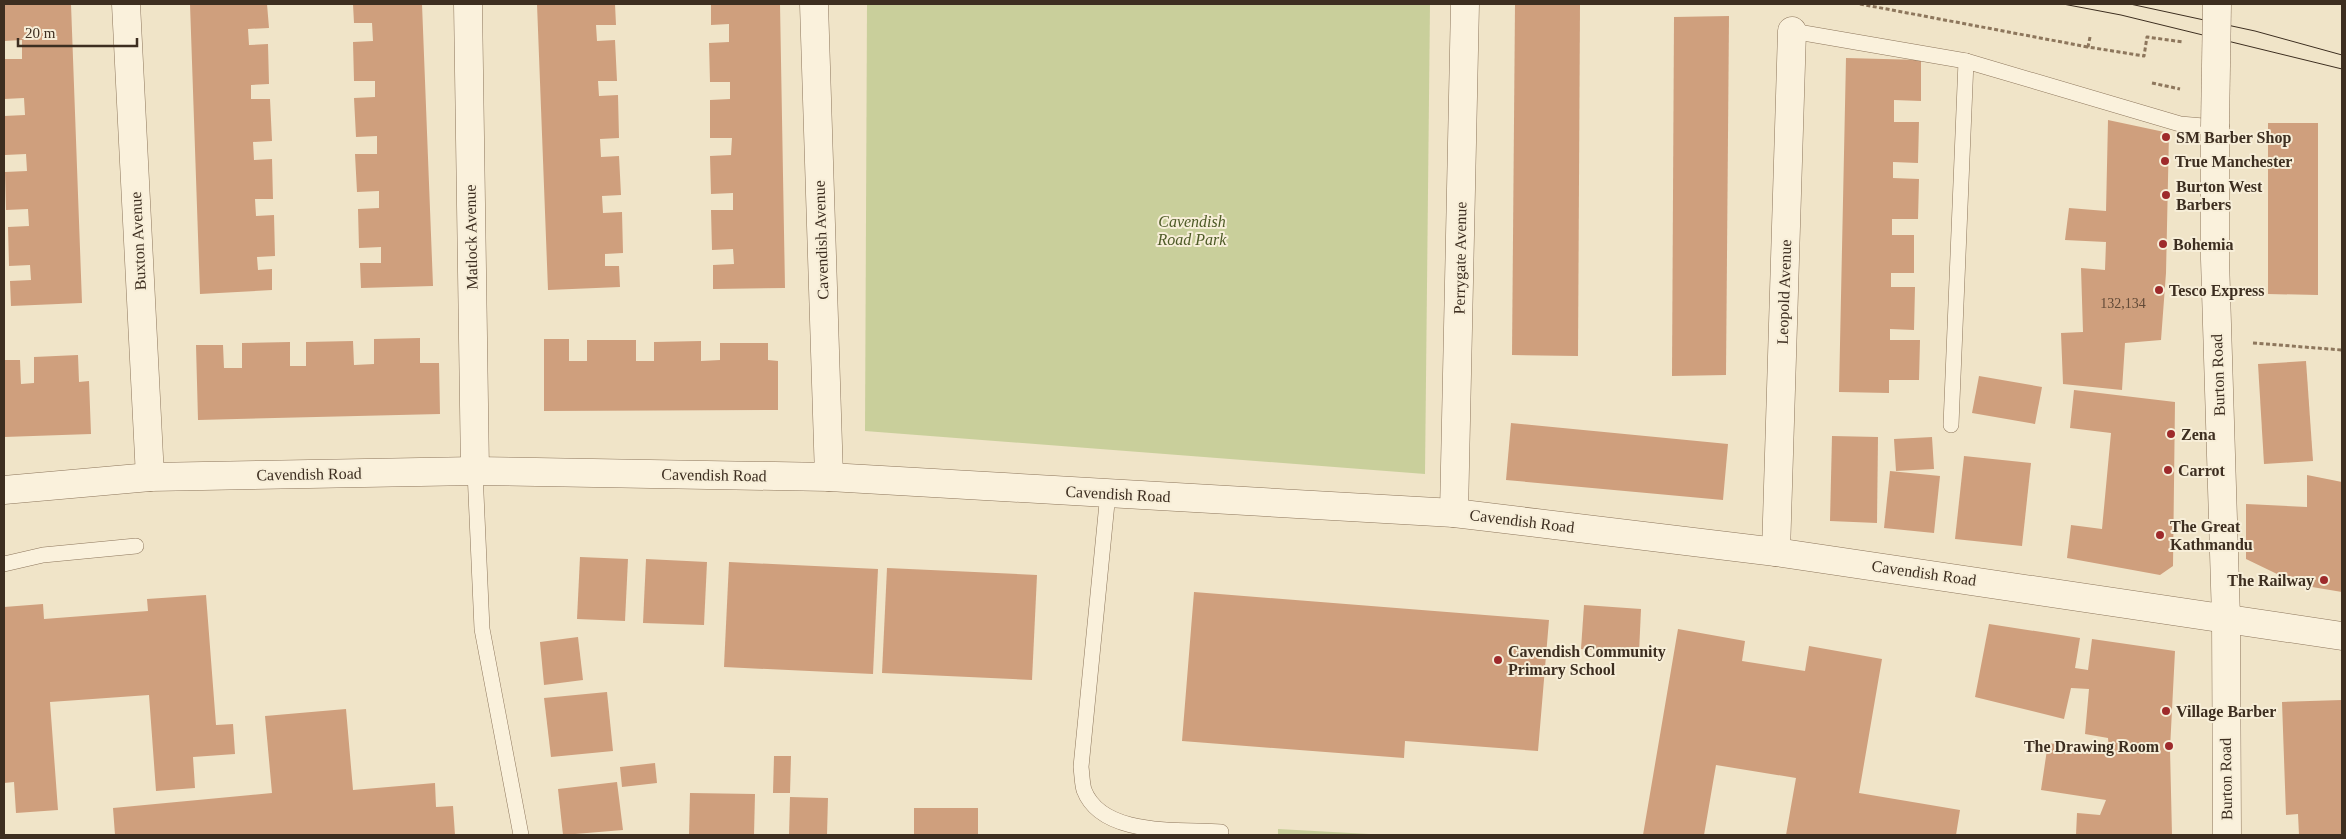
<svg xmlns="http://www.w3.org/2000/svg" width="2346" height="839" font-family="'Times New Roman',serif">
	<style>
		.green { fill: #c9cf9b }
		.building { fill: #cf9f7d }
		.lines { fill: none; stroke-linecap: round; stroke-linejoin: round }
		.service-casing { stroke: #8d765c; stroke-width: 16 }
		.minor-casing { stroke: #8d765c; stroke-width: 29 }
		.tertiary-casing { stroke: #8d765c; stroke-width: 29 }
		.path { stroke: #8d765c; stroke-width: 3; stroke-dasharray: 4 2.5; stroke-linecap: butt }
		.service { stroke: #faf1dc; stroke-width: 15 }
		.minor { stroke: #faf1dc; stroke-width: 28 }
		.tertiary { stroke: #faf1dc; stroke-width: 28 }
		.tram { stroke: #3d2e20; stroke-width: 1 }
		.tertiary-bridge-casing { stroke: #8d765c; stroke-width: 29; stroke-linecap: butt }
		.tertiary-bridge { stroke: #faf1dc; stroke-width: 28 }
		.poi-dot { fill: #9e2a2b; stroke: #f7eed8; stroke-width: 2 }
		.labels { text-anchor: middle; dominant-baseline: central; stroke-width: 4; stroke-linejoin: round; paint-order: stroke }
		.number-label { font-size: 14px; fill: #624a37 }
		.poi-label { font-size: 16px; font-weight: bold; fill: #3d2e20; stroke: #f7eed8; text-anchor: start }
		.park-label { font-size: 16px; font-style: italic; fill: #4d5a26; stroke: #f7eed8 }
		.street-label { font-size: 16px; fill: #3d2e20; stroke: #f7eed8 }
	</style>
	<rect width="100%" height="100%" fill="#f0e4c8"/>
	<g class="green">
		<path d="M867,4H1430L1425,474L865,431Z"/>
		<path d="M1278,829L1369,834L1278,835Z"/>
	</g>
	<g class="building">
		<path d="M4,4H71L82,303L11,306L10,281L31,280L30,265L9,266L8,227L29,226L28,209L6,210L5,172L27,171L26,154L5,155L4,116L25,115L24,98L4,99V59H22V40L4,41Z"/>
		<path d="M190,4H267L269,28L248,29L249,45L268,44L269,84L251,85V99H270L272,141L253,142L254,160L272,159L273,199H255L256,216L274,215L275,256L257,257L258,270L272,269V290L200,294Z"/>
		<path d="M353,4H422L433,286L361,288L360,263H381V247L359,248L358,209L379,208V191L357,192L355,154H377V136L356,137L354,98L375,97V81H354L353,42L373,41L372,23H354Z"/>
		<path d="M537,4H615L616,25H596L597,41L615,40L617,81H598L599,96L618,95L619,138L600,139L601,157L619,156L621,195L602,196L603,213L622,212L623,253L605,254V266H619L620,287L548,290Z"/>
		<path d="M711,4H780L785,288L713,289V265L734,264L733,249L712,250L711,210H733V193L711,194L710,156L731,155L732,138H710V100L730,99V82H710L709,43L729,42V24L711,25Z"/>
		<path d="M1515,4H1580L1578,356L1512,355Z"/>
		<path d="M1729,16L1726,375L1672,376L1674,17Z"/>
		<path d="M1846,58L1921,60V101L1894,100V122H1919L1918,163L1893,162V178L1919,179L1918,219H1892V235H1914V273H1891V287H1915L1914,330L1890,329V340H1920L1919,380H1889V393L1839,392Z"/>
		<path d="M2108,120L2169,133L2166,273L2161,340L2125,343L2122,390L2063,384L2061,333L2083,332L2081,268L2105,270L2106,242L2065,240L2069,208L2106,211Z"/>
		<path d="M2268,123H2318V295L2268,294Z"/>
		<path d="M420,338V363H439L440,414L198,420L196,345H223L224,368H242V343L290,342V366H306V342L353,341L354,365L374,364V339Z"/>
		<path d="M544,339H569V361H587V340H636V361H654V342L701,341V361L720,360V343H768V360L778,361V410L544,411Z"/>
		<path d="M78,355L79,382L89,381L91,434L4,437V360H20L21,384L34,383V357Z"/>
		<path d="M2306,361L2313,461L2264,464L2258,364Z"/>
		<path d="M1979,376L2042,387L2035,424L1972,413Z"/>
		<path d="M2074,390L2175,402L2173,566L2160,575L2067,558L2071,525L2102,529L2111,433L2070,428Z"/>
		<path d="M1511,423L1728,444L1723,500L1506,480Z"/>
		<path d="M1832,436L1878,437L1877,523L1830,521Z"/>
		<path d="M1932,437L1934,469L1896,471L1894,439Z"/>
		<path d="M1964,456L2031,463L2022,546L1955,539Z"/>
		<path d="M1890,471L1940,476L1934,533L1884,528Z"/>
		<path d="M2307,475L2342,482V592L2300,585L2246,559V504L2307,507Z"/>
		<path d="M580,557L628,559L625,621L577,619Z"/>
		<path d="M646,559L707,562L704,625L643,623Z"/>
		<path d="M729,562L878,569L873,674L724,667Z"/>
		<path d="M887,568L1037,575L1032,680L882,673Z"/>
		<path d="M1194,592L1549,620L1538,751L1405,741L1404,758L1182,741Z"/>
		<path d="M206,595L216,725L233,724L235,754L193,757L195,788L156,791L149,695L50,702L58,810L16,813L14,782L4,783V607L43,604L44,619L148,611L147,599Z"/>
		<path d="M1584,605L1641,609L1639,653L1581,649Z"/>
		<path d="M1989,624L2080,638L2075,668L2088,670L2092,639L2175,651L2170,749L2172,835H2076L2077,813L2100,815L2106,800L2041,790L2048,743L2109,751L2108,738L2085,734L2089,689L2071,688L2064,719L1975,697Z"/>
		<path d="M1678,629L1745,641L1742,661L1805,671L1809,646L1882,659L1859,793L1960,810L1956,835H1786L1796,778L1716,765L1704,835H1643Z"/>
		<path d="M578,637L583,680L544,685L540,642Z"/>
		<path d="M607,692L613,751L551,757L544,698Z"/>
		<path d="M2342,700V835H2299L2298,814L2286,815L2282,702Z"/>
		<path d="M346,709L353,790L435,783L436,807L453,806L455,835H115L113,808L272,793L265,716Z"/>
		<path d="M774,756H791L790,793H773Z"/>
		<path d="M655,763L657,783L622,787L620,767Z"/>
		<path d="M617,782L623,830L563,835L558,789Z"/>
		<path d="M690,793L755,794L754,835H689Z"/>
		<path d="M790,797L828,798L827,835H789Z"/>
		<rect x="914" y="808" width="64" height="27"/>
	</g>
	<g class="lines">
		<defs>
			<g id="service">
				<path d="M1792,31L1966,61L1951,425"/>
				<path d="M1966,61L2180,124L2215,127"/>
				<path d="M475,471L482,629L521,835"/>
				<path d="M1108,493L1081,767C1082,774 1082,783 1084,790C1102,837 1179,829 1221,832"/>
				<path d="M4,564L43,555L136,546"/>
			</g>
			<g id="minor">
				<path d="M126,4L150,477"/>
				<path d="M468,4L475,471"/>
				<path d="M814,4L829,477"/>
				<path d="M4,490L150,477L475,471L829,477L1454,513L1776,552L2342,636"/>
				<path d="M1454,513L1465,4"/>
				<path d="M1776,552L1792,31"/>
			</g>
			<path id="tertiary" d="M2215,127V259L2226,618L2227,835"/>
		</defs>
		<use href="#service" class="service-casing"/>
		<use href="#minor" class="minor-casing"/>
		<use href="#tertiary" class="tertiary-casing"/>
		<g class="path">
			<path d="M1860,4L2088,47"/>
			<path d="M2090,37L2088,47L2144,56L2147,37L2183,42"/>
			<path d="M2152,83L2180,89"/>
			<path d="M2253,343L2342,350"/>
		</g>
		<use href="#service" class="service"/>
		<use href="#minor" class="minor"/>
		<use href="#tertiary" class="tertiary"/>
		<g class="tram">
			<path d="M2063,4L2121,15L2342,69"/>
			<path d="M2130,4L2255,31L2342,55"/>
		</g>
		<defs>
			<path id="tertiary-bridge" d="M2215,127L2217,4"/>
		</defs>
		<use href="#tertiary-bridge" class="tertiary-bridge-casing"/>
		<use href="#tertiary-bridge" class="tertiary-bridge"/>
	</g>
	<g class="poi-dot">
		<circle cx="2166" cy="137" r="5"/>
		<circle cx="2165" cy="161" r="5"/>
		<circle cx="2166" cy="195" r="5"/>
		<circle cx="2163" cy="244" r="5"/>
		<circle cx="2159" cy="290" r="5"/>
		<circle cx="2171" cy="434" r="5"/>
		<circle cx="2168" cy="470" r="5"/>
		<circle cx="2160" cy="535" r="5"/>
		<circle cx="2324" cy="580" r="5"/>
		<circle cx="1498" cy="660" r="5"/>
		<circle cx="2166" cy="711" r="5"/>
		<circle cx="2169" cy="746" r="5"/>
	</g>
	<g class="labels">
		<g class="number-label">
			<text x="2123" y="303">132,134</text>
		</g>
		<g class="poi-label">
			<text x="2176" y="137">SM Barber Shop</text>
			<text x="2175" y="161">True Manchester</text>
			<text x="2176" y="186">Burton West<tspan x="2176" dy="18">Barbers</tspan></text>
			<text x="2173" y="244">Bohemia</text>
			<text x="2169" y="290">Tesco Express</text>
			<text x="2181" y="434">Zena</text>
			<text x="2178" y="470">Carrot</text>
			<text x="2170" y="526">The Great<tspan x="2170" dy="18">Kathmandu</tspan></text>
			<text x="2314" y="580" text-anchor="end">The Railway</text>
			<text x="1508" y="651">Cavendish Community<tspan x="1508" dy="18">Primary School</tspan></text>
			<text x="2176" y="711">Village Barber</text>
			<text x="2159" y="746" text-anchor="end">The Drawing Room</text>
		</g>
		<g class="park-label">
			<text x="1192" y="221">Cavendish<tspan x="1192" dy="18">Road Park</tspan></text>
		</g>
		<g class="street-label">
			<text transform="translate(471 237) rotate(-91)">Matlock Avenue</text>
			<text transform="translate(821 240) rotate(-92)">Cavendish Avenue</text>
			<text transform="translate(138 241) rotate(-93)">Buxton Avenue</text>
			<text transform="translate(1460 258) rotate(-89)">Perrygate Avenue</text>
			<text transform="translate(1784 292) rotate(-88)">Leopold Avenue</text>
			<text transform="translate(2218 375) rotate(-92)">Burton Road</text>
			<text transform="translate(309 474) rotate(-1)">Cavendish Road</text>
			<text transform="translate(714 475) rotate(1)">Cavendish Road</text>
			<text transform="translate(1118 494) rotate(3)">Cavendish Road</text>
			<text transform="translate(1522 521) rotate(7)">Cavendish Road</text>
			<text transform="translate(1924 573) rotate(8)">Cavendish Road</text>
			<text transform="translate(2226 779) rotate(-91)">Burton Road</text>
		</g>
	</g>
	<rect width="2346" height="839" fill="none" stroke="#3d2e20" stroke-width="10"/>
	<path d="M18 38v8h119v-8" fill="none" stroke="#3d2e20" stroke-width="2.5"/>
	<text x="25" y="38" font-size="15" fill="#3d2e20" stroke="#f7eed8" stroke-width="4" paint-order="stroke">20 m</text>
</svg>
